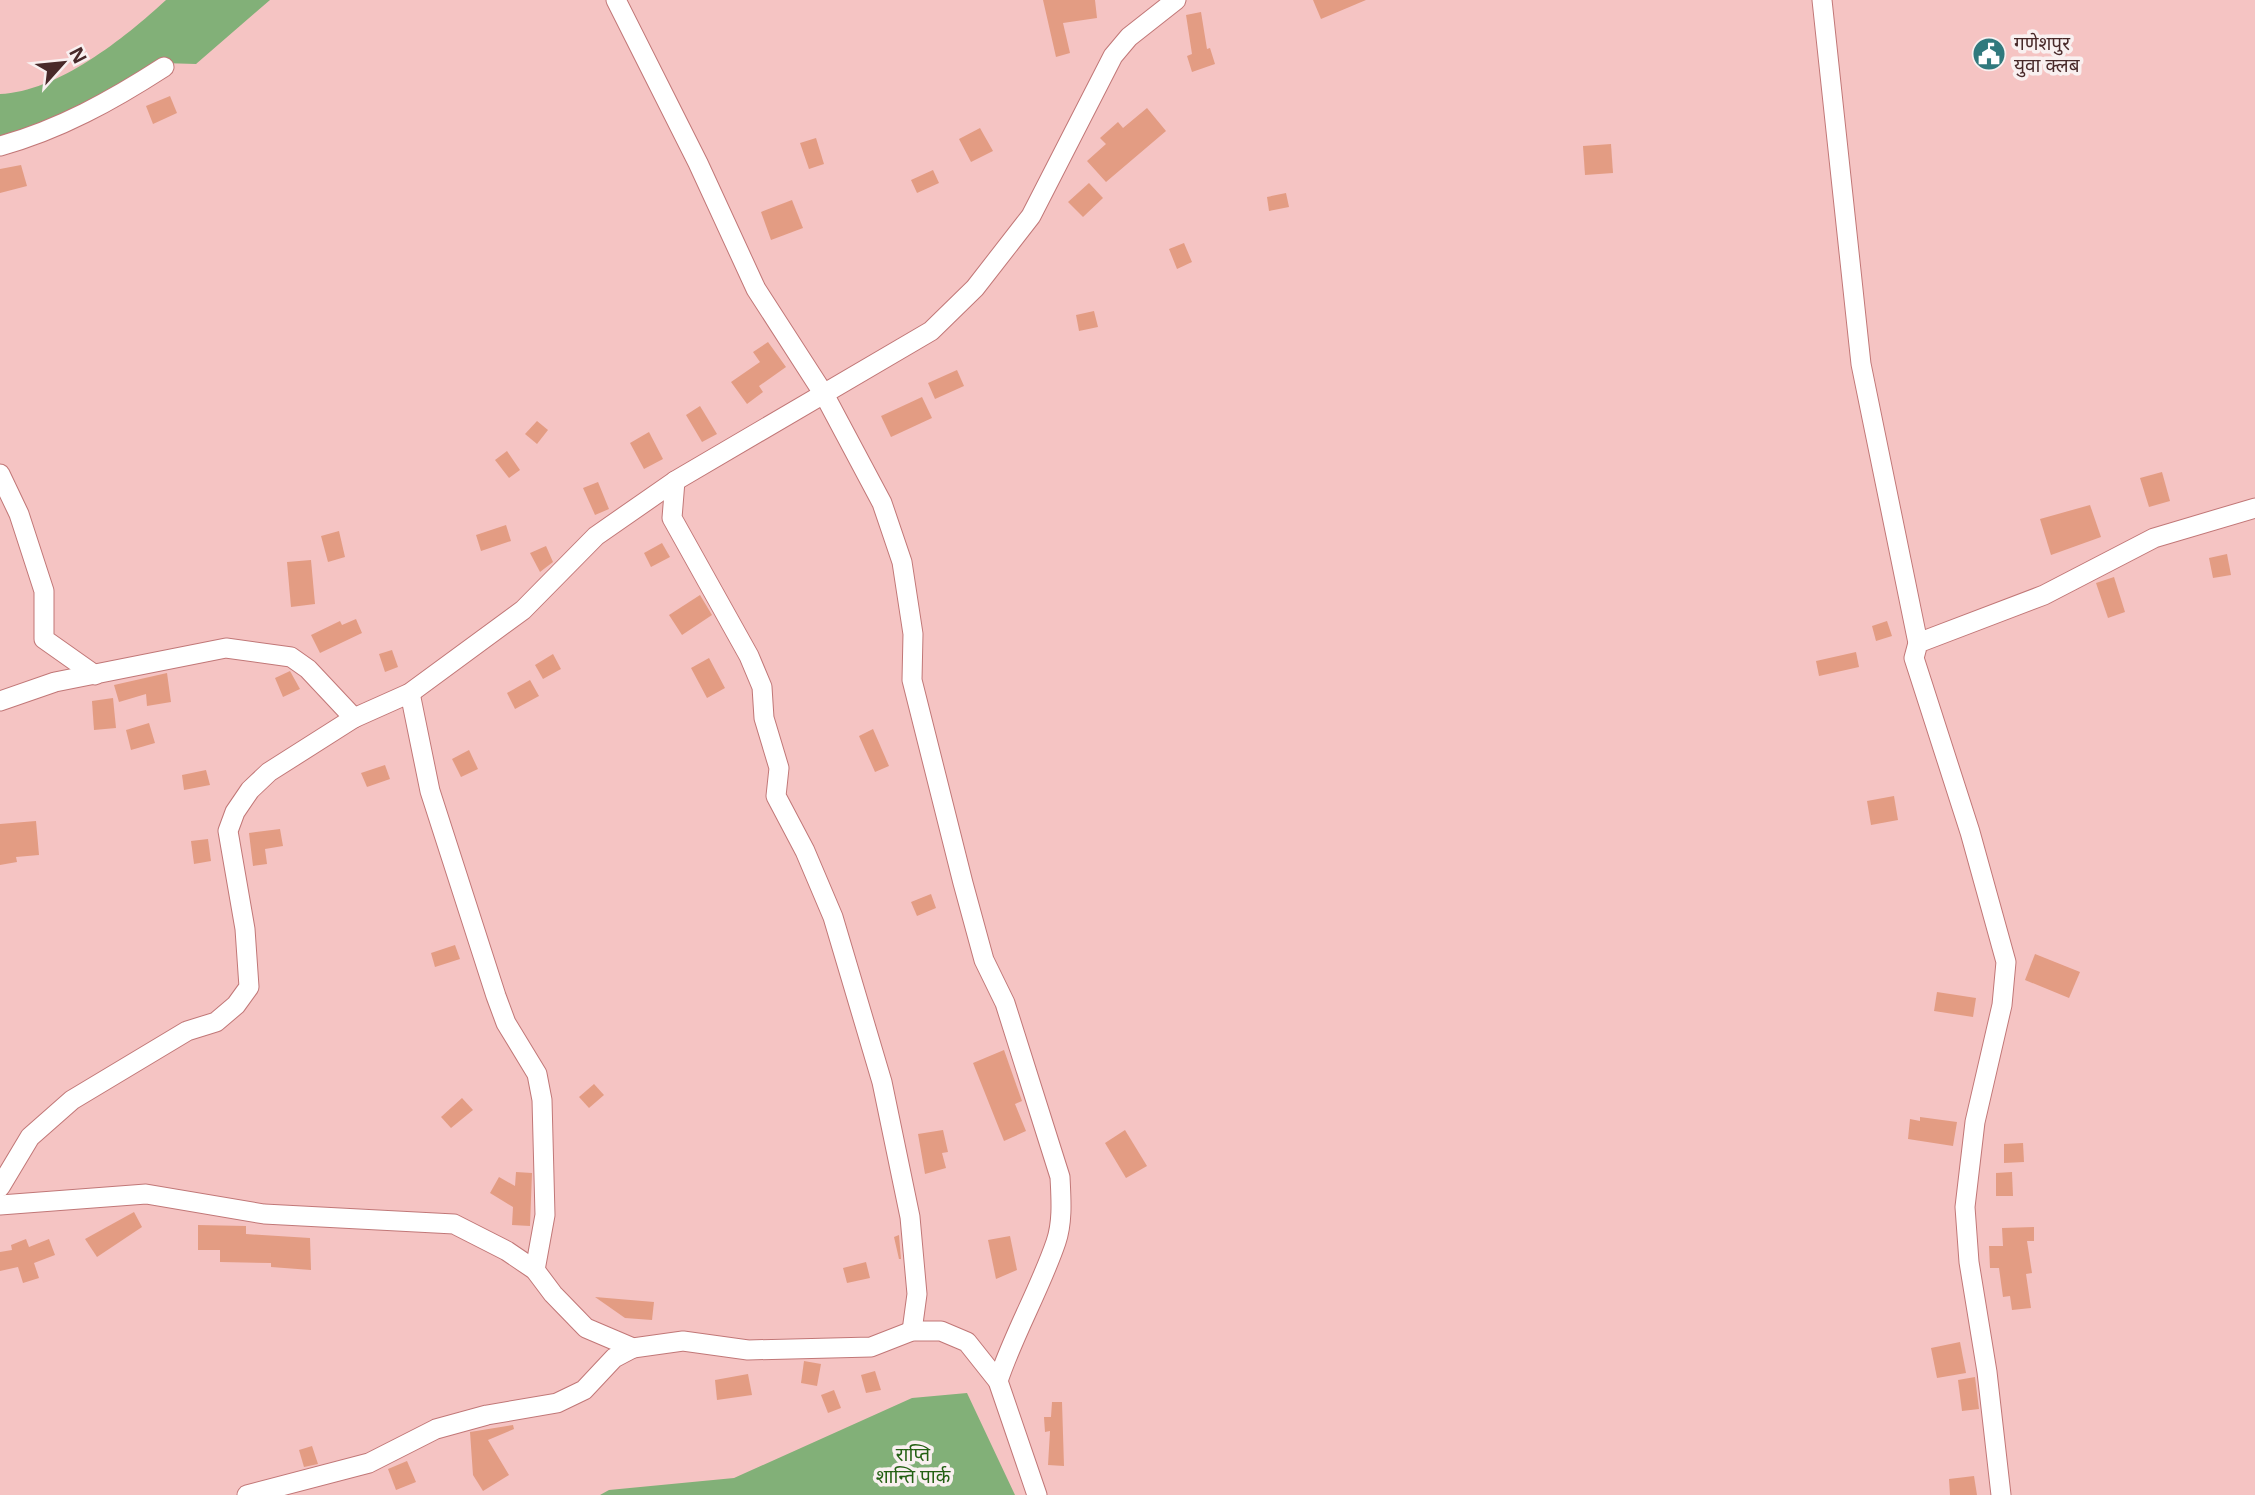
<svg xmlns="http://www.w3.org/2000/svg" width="2255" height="1495" font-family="'Open Sans','Noto Sans Devanagari',sans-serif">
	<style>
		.green { fill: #82b078 }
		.building { fill: #e39c83 }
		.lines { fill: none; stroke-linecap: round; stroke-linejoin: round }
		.minor-casing { stroke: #c17777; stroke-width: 21 }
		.minor { stroke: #fff; stroke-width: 19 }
		.labels { text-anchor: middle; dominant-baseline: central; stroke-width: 7; stroke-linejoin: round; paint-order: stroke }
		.poi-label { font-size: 19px; fill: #482929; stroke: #f9f0f0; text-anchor: start }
		.park-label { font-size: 19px; fill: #236013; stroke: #f9f0f0 }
	</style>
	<rect width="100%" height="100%" fill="#f5c4c3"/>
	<g class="green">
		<path d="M166,0H270L196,64L162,63L112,94L0,139V94C57,92 125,38 166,0Z"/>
		<path d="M967,1393L1015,1495H600L609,1490L734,1478L912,1398Z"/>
	</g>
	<g class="building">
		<path d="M1043,0H1095L1097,18L1063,23L1070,53L1056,57Z"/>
		<path d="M1313,0H1366L1321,19Z"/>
		<path d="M1201,12L1207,49L1210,48L1215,64L1192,72L1187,56L1192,54L1186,15Z"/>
		<path d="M170,96L177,113L153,124L146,106Z"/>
		<path d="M1147,108L1166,131L1106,182L1087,161L1106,144L1100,138L1118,122L1123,128Z"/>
		<path d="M980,128L993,151L971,162L959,139Z"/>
		<path d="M816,138L824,164L809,169L800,143Z"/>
		<path d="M1611,144L1613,173L1585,175L1583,146Z"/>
		<path d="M21,165L27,186L0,193V169Z"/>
		<path d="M933,170L939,183L917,193L911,180Z"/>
		<path d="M1089,183L1103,198L1083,217L1068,202Z"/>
		<path d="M1286,193L1289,207L1269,211L1267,197Z"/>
		<path d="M792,200L803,228L771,240L761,212Z"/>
		<path d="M1184,243L1192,262L1177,269L1169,249Z"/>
		<path d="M1094,311L1098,327L1079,331L1076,315Z"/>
		<path d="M768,342L786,367L759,386L763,392L747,404L731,382L760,362L753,352Z"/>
		<path d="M957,370L964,386L935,399L928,383Z"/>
		<path d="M922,397L932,418L891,437L881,416Z"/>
		<path d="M700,406L717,434L702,442L686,415Z"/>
		<path d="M537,421L548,430L537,444L525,434Z"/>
		<path d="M649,432L663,459L644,469L630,443Z"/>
		<path d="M507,451L520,470L509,478L495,460Z"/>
		<path d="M2162,472L2170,501L2149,507L2140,478Z"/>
		<path d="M598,482L609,509L595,515L583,488Z"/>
		<path d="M2090,505L2101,537L2051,555L2040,519Z"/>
		<path d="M506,525L511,541L481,551L476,535Z"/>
		<path d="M339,531L345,557L328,562L321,536Z"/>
		<path d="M662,543L670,557L651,567L644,553Z"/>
		<path d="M546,546L553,562L540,572L530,553Z"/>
		<path d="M2227,554L2231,575L2213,578L2209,558Z"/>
		<path d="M311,560L315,604L291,607L287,562Z"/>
		<path d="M2114,577L2125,612L2108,618L2096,583Z"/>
		<path d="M700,595L712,615L682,635L669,615Z"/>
		<path d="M356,619L362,633L320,653L311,635L340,621L342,625Z"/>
		<path d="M1887,621L1892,636L1876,641L1872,626Z"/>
		<path d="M392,650L398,667L385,672L379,654Z"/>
		<path d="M1856,652L1859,667L1819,676L1816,661Z"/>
		<path d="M553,654L561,669L543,679L535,665Z"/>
		<path d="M709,658L725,688L707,698L691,668Z"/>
		<path d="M290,671L300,689L283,697L275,678Z"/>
		<path d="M167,673L171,702L147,706L146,694L119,702L114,685Z"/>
		<path d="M530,680L539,696L515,709L507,693Z"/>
		<path d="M113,698L116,728L94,730L92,701Z"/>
		<path d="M149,723L155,743L131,750L126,730Z"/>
		<path d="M873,729L889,766L875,772L859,736Z"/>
		<path d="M469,750L478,769L461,777L452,759Z"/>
		<path d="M385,765L390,779L367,787L361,773Z"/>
		<path d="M206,770L210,785L184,790L182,775Z"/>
		<path d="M1894,796L1898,820L1871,825L1867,801Z"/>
		<path d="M36,821L39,855L16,857L17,862L0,865V824Z"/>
		<path d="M280,829L283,846L265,849L267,864L253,866L249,833Z"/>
		<path d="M208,839L211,861L194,864L191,841Z"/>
		<path d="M931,894L936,908L917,916L911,902Z"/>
		<path d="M455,945L460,959L435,967L431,953Z"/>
		<path d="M2035,954L2080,972L2069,998L2025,980Z"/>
		<path d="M1937,992L1976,998L1973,1017L1934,1011Z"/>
		<path d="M1004,1050L1022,1101L1015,1104L1026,1131L1004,1141L973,1063Z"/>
		<path d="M594,1084L604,1095L589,1108L579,1097Z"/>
		<path d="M462,1098L473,1110L451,1128L441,1117Z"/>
		<path d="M1920,1117L1957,1122L1953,1146L1908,1139L1910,1119L1920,1121Z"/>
		<path d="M943,1130L948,1152L942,1153L946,1168L925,1174L918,1134Z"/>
		<path d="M1125,1130L1147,1166L1126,1178L1105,1143Z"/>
		<path d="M2023,1143L2024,1162L2004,1163V1144Z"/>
		<path d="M516,1172L532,1173L530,1226L512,1225L513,1207L490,1193L499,1177L515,1186Z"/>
		<path d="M2012,1172L2013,1196H1996V1173Z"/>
		<path d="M134,1212L142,1227L97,1257L85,1239Z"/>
		<path d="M198,1225L246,1226V1234L310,1238L311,1270L271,1267V1263L220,1262V1250H198Z"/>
		<path d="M2034,1227V1241H2027L2032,1273L2026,1274L2031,1308L2012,1310L2010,1296L2003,1297L1999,1268H1990L1989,1246H2003L2002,1228Z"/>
		<path d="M899,1235L901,1259H899L894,1237Z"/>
		<path d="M1010,1236L1017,1270L996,1279L988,1240Z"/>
		<path d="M26,1239L29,1247L49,1239L55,1255L34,1263L39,1278L23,1283L18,1267L0,1271V1252L12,1250L11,1245Z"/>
		<path d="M866,1262L870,1278L847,1283L843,1268Z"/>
		<path d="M595,1297L654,1302L652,1320L625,1318Z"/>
		<path d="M1960,1342L1966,1373L1937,1378L1931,1348Z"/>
		<path d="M804,1361L821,1364L817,1386L801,1383Z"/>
		<path d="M875,1371L881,1390L866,1393L861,1375Z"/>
		<path d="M748,1374L752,1395L717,1400L715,1380Z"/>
		<path d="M1975,1377L1979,1409L1962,1411L1958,1380Z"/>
		<path d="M834,1390L841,1408L828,1413L821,1395Z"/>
		<path d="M1052,1402H1062L1064,1466L1048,1465L1050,1431L1045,1432L1044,1417H1051Z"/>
		<path d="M513,1425L514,1429L488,1440L509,1475L483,1491L473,1475L470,1432Z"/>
		<path d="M312,1446L318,1464L304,1467L299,1450Z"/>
		<path d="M407,1461L416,1482L396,1490L388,1469Z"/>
		<path d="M1974,1476L1977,1495H1950L1949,1479Z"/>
	</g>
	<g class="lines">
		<defs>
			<g id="minor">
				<path d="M616,0L698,163L756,289L825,396L882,503L902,562L913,634L912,680L963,883L984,960L1005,1003L1060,1177C1061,1198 1063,1221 1056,1242C1040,1289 1014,1333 998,1381"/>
				<path d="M1822,0L1861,364L1918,643"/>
				<path d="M0,146C59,130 113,100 164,67"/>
				<path d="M0,474L19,514L44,591V639L95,675"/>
				<path d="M675,481L672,518L749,656L762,687L764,718L779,768L776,796L805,851L833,917L882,1082L910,1217L917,1294L912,1331"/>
				<path d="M410,693L430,791L496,996L506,1023L537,1074L542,1100L545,1215L535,1270"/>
				<path d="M0,701L55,682L226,648L291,657L308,669L354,718"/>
				<path d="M0,1187L30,1137L72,1100L187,1031L216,1022L236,1005L249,987L245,929L228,831L235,812L250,790L269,772L354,718L410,693L523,610L596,536L675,481L931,331L975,288L1031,216L1113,56L1129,37L1176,0"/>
				<path d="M0,1205L146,1194L264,1214L454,1224L507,1251L535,1270L553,1294L586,1328L633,1348L683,1341L748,1350L871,1347L912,1331H941L967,1342L998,1381L1037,1495"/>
				<path d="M247,1495L369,1463L436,1429L487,1415L557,1403L584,1390L614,1358L633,1348"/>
				<path d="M2001,1495L1987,1372L1969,1262L1965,1207L1975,1122L2002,1005L2006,962L1970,832L1914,658L1918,643L2044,595L2154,538L2255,508"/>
			</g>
		</defs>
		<use href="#minor" class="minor-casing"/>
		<use href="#minor" class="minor"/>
	</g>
	<defs>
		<symbol id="civic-disc" viewBox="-11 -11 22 22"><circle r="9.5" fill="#30797d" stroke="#f9f0f0"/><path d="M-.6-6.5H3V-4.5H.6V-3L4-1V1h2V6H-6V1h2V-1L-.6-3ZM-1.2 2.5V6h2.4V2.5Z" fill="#fff"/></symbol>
	</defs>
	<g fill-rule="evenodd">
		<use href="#civic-disc" x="1970" y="35" width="38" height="38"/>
	</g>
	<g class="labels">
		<g class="poi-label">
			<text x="2014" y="43">गणेशपुर<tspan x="2014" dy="22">युवा क्लब</tspan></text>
		</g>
		<g class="park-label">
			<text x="913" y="1454">राप्ति<tspan x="913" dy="22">शान्ति पार्क</tspan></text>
		</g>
	</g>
	<g transform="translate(63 63) rotate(63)" stroke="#f9f0f0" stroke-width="5" paint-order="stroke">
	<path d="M0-5L12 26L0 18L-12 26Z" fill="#482929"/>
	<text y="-10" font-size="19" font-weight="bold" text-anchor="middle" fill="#482929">N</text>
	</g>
</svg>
